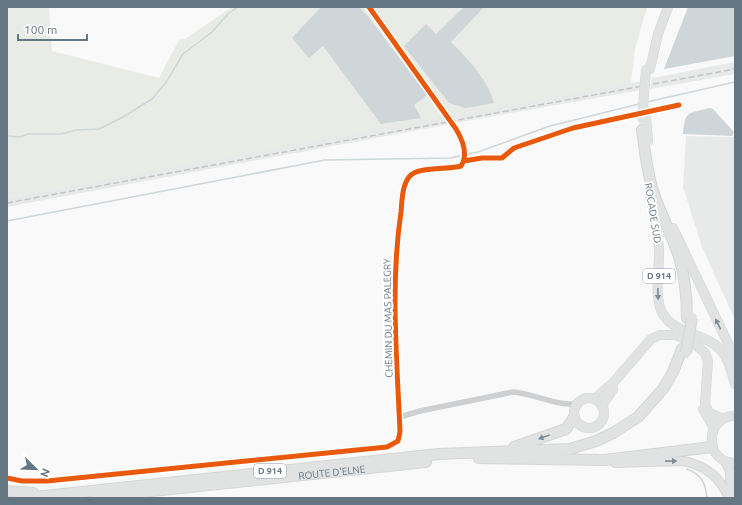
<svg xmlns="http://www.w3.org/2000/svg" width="742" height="505" font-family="Ubuntu,sans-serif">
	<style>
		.built { fill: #e8e9e9 }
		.green { fill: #e8ebe6 }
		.water { fill: #ced6d9 }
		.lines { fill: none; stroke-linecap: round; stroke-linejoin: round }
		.stream { stroke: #ced6d9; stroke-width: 1.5 }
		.secondary-casing { stroke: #d5d6d7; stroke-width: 10 }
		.primary-casing { stroke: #d5d6d7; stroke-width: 10 }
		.highway-casing { stroke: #d5d6d6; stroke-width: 12 }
		.street { stroke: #cecfd0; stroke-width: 5.5 }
		.secondary { stroke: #e1e2e2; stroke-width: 8 }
		.primary { stroke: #e1e2e2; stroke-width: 9 }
		.highway { stroke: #e1e2e2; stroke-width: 10 }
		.rail { stroke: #c3c5c6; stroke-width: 1.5; stroke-dasharray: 6 3; stroke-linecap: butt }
		.primary-bridge-casing { stroke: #d5d6d7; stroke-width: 10; stroke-linecap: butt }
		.highway-bridge-casing { stroke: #d5d6d6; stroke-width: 12; stroke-linecap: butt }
		.primary-bridge { stroke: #e1e2e2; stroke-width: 9 }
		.highway-bridge { stroke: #e1e2e2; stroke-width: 10 }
		.cycleway-casing { stroke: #fff; stroke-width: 8 }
		.cycleway { stroke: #e8590c; stroke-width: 5 }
		.oneway { fill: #7e8c96 }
		.labels { text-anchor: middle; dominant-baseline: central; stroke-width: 4; stroke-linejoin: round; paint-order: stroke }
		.shield { fill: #fff; stroke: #939fa8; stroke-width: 1 }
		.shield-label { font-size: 9px; font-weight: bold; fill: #657683 }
		.street-label { font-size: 10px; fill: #657683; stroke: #fff }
	</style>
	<rect width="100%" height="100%" fill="#f9f9f9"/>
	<g class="built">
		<path d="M735,62V74L650,89L652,78Z"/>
		<path d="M642,81L641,90L455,123L450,115Z"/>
		<path d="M444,116L450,124L7,207V198Z"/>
		<path d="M686,136L735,137V320L702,247L683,187Z"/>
	</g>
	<path class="green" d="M7,7H49L52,51L159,78L179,40L185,39L232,7H647L635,49L631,83L7,198Z"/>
	<g class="water">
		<path d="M321,7H359L367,15L427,95L414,105L421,118L381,124L323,46L309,58L292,38Z"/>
		<path d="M464,7H484L451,42C468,59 488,80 494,103L466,108L449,103L404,46L426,24L436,34Z"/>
		<path d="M688,7H735V56L664,69Z"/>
		<path d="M709,108L713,109L734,132L732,136L683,134C685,110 688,114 709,108Z"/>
	</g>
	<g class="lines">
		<g class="stream">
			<path d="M647,102L735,82"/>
			<path d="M7,136L20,137L28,134H61L76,130L99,129L123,117L152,99L167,81L183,54L212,32L229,13L238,7"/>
			<path d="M467,154L478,152L550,126L639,104"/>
			<path d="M7,221L325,160L451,158L463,155"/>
			<path d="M687,469C702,475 705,482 707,498"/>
		</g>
		<defs>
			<g id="secondary">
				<path d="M725,461L730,471L731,497"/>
				<path d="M615,463L684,461C706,466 720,477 729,498"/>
			</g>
			<g id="primary">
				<path d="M650,69L658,34L668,7"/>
				<path d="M646,118L648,141"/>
				<path d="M649,191C653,210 657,229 659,248C660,267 653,298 663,314C677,337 709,332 723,353C730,363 732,374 735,384"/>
				<path d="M673,228L735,358"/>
				<circle cx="589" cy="413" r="15"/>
				<path d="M594,399L613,383L651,339L660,335H675L694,343L705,353L708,361L705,403L708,412L723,419"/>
				<path d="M602,406L613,389"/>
				<path d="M703,409L714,428"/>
				<path d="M735,416C704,416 704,463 735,463"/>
			</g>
			<g id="highway">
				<path d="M642,130C645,152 647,173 654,194C661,215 672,235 679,257C685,277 687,297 687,318"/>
				<path d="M514,447L566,429L574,417"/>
				<path d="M479,458L605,460L712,447"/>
				<path d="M7,491L33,493"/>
				<path id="s1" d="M97,497L426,462"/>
				<path d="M25,498L439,454L570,449L596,441L613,433L638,417L663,389L673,372L682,349"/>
			</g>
		</defs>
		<use href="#secondary" class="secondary-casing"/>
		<use href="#primary" class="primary-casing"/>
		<use href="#highway" class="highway-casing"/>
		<g class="street">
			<path d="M464,161L482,158H502L514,148L573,128L679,105"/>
			<path d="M400,417L420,411L513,392C533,393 560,408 578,403"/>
			<path d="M7,478L22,481H47L387,447L398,441L400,432C397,359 390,285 401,212C402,201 402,186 409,177C417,166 448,170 461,166C469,154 462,139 456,129L369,7"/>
		</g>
		<use href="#secondary" class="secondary"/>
		<use href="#primary" class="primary"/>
		<use href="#highway" class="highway"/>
		<path class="rail" d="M7,203L735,69"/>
		<defs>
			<path id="primary-bridge" d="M642,119L646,69"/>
			<path id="highway-bridge" d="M686,353L692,318"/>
		</defs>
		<use href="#primary-bridge" class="primary-bridge-casing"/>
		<use href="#highway-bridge" class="highway-bridge-casing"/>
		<use href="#primary-bridge" class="primary-bridge"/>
		<use href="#highway-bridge" class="highway-bridge"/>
		<defs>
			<g id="cycleway">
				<path d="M464,161L482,158H502L514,148L573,128L679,105"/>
				<path d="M7,478L22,481H47L387,447L398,441L400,432C397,359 390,285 401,212C402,201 402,186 409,177C417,166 448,170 461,166C469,154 462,139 456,129L369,7"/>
			</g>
		</defs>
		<use href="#cycleway" class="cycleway-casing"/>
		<use href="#cycleway" class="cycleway"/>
	</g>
	<defs><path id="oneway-solid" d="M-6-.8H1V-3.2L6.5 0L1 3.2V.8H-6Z"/></defs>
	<g class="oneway">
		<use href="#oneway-solid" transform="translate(658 294) rotate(89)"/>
		<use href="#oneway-solid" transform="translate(718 324) rotate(-116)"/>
		<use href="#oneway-solid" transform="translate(544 437) rotate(160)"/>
		<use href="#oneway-solid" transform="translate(671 461) rotate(-1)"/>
	</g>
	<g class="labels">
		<g class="shield">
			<rect x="643" y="269" width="32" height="14" rx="3"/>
			<rect x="254" y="464" width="32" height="14" rx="3"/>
		</g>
		<g class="shield-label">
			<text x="659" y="276">D 914</text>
			<text x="270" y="471">D 914</text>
		</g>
		<g class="street-label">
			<text transform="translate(653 213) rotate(81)">ROCADE SUD</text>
			<text transform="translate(388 318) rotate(-91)">CHEMIN DU MAS PALEGRY</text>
			<text stroke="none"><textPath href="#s1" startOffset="236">ROUTE D'ELNE</textPath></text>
		</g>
	</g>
	<rect width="742" height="505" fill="none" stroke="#657683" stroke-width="16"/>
	<g transform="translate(36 469) rotate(113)" stroke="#ffffff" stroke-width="3" paint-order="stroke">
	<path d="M0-3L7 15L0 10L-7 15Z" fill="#657683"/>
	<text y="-6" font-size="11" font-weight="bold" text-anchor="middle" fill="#657683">N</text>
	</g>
	<path d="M18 34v6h69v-6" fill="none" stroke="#657683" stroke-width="2"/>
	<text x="24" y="34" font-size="12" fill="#657683" stroke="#ffffff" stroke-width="3" paint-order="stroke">100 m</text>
</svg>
